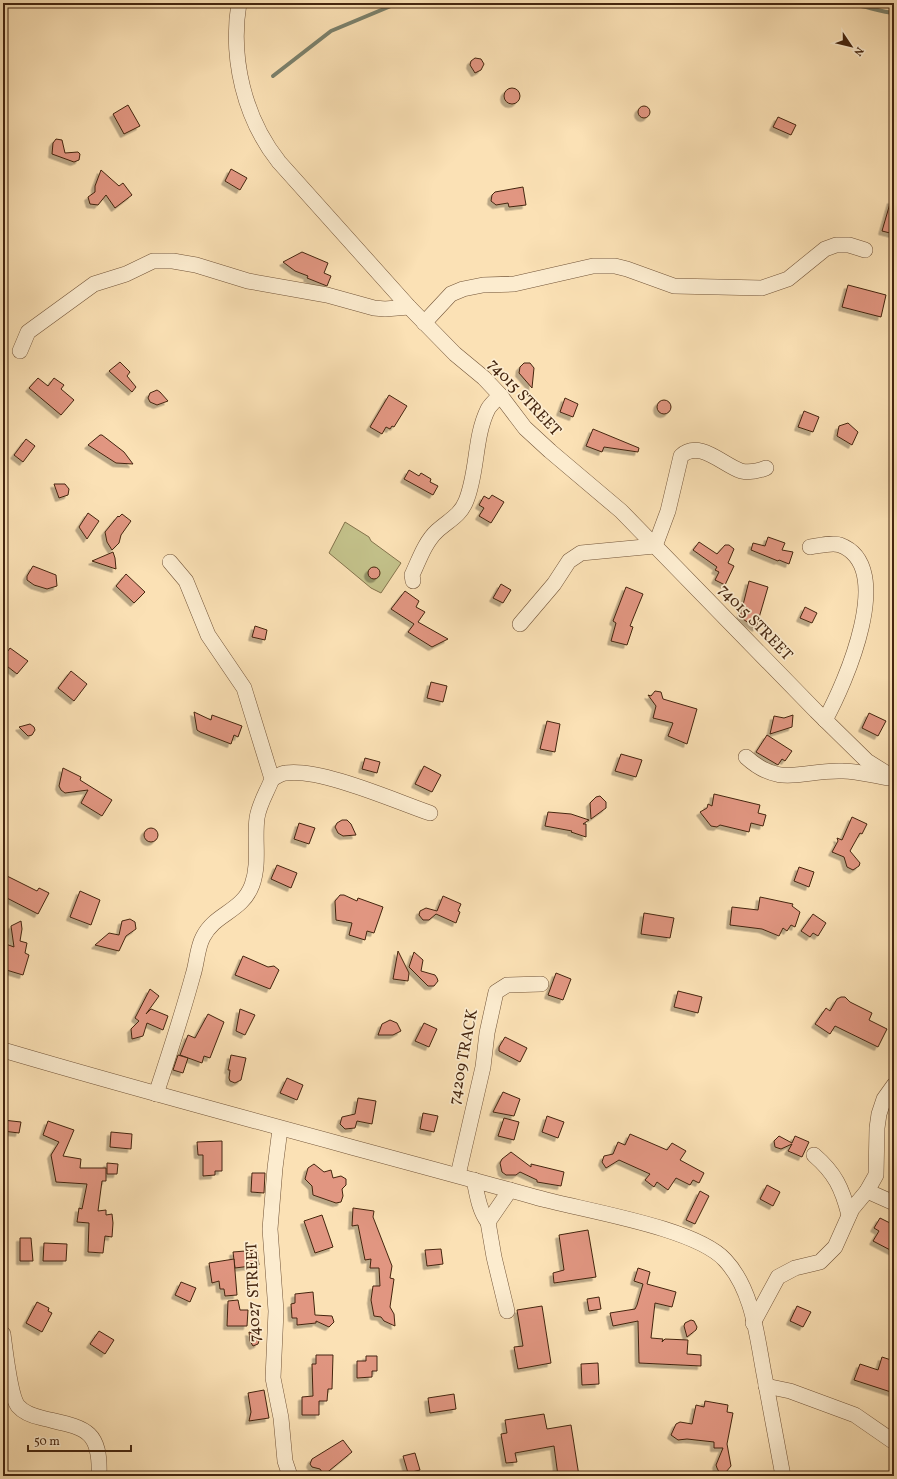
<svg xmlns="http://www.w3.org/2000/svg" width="897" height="1479" font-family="Vollkorn,serif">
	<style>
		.green { fill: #c3c18a; stroke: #84734c }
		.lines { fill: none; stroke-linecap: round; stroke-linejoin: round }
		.stream { stroke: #7b816c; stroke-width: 4 }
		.building { fill: #e19681; stroke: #44250f; filter: url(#shadow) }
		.minor-casing { stroke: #725438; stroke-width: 16 }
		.minor { stroke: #fceccf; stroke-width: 15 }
		.labels { text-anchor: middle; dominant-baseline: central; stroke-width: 3.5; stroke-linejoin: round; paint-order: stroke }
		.street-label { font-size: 16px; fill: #44250f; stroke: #fceccf }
	</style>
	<defs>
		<filter id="shadow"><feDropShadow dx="-3.5" dy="3.5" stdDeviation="0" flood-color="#0004"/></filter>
	</defs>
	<rect width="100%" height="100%" fill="#fbe1b5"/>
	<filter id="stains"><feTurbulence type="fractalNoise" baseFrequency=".005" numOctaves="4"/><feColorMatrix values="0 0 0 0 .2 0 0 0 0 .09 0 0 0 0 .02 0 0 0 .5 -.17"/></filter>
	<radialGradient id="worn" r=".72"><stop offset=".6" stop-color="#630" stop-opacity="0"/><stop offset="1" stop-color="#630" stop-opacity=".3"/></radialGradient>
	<path class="green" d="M345,522L369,537L371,541L401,563L381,593L371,588L329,553Z"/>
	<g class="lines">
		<g class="stream">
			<path d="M807,3C825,8 843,4 861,6C872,8 882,12 894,13"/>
			<path d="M273,76L331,31L398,3"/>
		</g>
	</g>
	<g class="building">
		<path d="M475,58L481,59L484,64L481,70L475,73L470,65L471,61Z"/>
		<circle cx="512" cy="96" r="8"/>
		<path d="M128,105L140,126L124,134L113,114Z"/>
		<circle cx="644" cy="112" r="6"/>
		<path d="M778,117L796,125L791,135L773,127Z"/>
		<path d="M56,139L62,140L65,153L78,152L80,154L79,160L74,162L52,154L53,143Z"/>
		<path d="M231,169L247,178L240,190L225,181Z"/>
		<path d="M101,170L119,186L123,183L132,195L115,208L106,195L98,205L90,204L88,197L95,192V186Z"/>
		<path d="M523,187L526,205L509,207L508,203L496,205L491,201L492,195L495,192Z"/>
		<path d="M891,200L894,201V234L882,231Z"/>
		<path d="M302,252L328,263L324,273L331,276L327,286L307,278L308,276L295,271L283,262Z"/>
		<path d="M848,285L886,295L881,317L842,307Z"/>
		<path d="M120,362L130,372L127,376L136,387L132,392L109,371Z"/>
		<path d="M524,363H530L534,368L532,388L519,373L520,367Z"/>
		<path d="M38,378L48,386L54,378L64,385L61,389L74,400L61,415L29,388Z"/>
		<path d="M157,390L160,392L168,401L157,405L150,402L148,398L150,393Z"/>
		<path d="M389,395L407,406L394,427L392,426L390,429L386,427L382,434L370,427Z"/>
		<path d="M565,398L578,404L573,417L560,412Z"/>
		<circle cx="664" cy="407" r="7"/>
		<path d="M804,411L819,417L813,432L798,427Z"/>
		<path d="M848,423L858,432L852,445L837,436L839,426Z"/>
		<path d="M593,429L639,448L638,452L604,447L602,452L586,446Z"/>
		<path d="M100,435H102L124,452L133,464L116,463L88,445Z"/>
		<path d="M26,439L35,446L23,462L14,455Z"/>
		<path d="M409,470L419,476L421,473L431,479L430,482L438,486L433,495L404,479Z"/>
		<path d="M54,484H65L69,489L68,495L59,498Z"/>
		<path d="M492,495L504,502L491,523L479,516L484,508L479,505L484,496L489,499Z"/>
		<path d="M88,513L99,521L87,539L79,527Z"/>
		<path d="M122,514L131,521L121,535L119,543L112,550L107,542L105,532L118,516L119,517Z"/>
		<path d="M768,537L785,543L782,550L793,552L789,564L779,560L778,561L751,550L753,543L765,546Z"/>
		<path d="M699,542L717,554L725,545H729L734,549L728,563L734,566L725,585L715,580L719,572L715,570L717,567L693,550Z"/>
		<path d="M113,552L115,558L116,569L92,561Z"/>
		<path d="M33,566L56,575L57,586L47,589L34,585L27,580V576Z"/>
		<circle cx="374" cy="573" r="6"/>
		<path d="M126,574L145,592L134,603L116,586Z"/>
		<path d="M749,581L768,587L756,628L740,617Z"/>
		<path d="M501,584L511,590L503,603L493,598Z"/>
		<path d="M626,587L643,594L630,626L633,627L627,645L611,641L616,623L613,621Z"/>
		<path d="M405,591L419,601L416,607L425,612L418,622L448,639L432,647L408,632L414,624L391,609Z"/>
		<path d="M805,607L817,613L812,623L800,618Z"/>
		<path d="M255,626L267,630L265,640L252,637Z"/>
		<path d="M3,648L8,651L10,648L28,661L17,674L3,663Z"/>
		<path d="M71,671L87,684L74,701L58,688Z"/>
		<path d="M431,682L447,686L443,702L427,698Z"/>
		<path d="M655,691L661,692L663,699L697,709L687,744L668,736L673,723L653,718L656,706L648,695L651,696Z"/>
		<path d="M194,712L211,720L212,715L242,726L238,737L234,735L231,744L200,732L197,730Z"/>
		<path d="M869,713L886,721L878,736L862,728Z"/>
		<path d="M793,715L792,727L770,734L774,716L784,718Z"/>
		<path d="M547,721L560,724L555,752L540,749Z"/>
		<path d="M30,724L34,727L35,730L32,735L28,736L19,727Z"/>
		<path d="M767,735L792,751L785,761L782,759L778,765L756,752Z"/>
		<path d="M621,754L642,760L636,777L615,771Z"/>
		<path d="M365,758L380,762L377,773L362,769Z"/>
		<path d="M424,766L441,775L432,792L415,784Z"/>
		<path d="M63,768L81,777L80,780L112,800L102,816L81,803L88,790L65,793L61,790L59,786Z"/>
		<path d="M714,794L760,805L758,813L766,815L763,826L751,823L749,832L720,825L717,827L711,826L700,812L707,808L708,804L712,806Z"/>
		<path d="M600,796L606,802V808L591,819L590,803L596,797Z"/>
		<path d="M548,812L571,814L589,820L583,824H586V837L571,832L572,831L545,826Z"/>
		<path d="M852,817L867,824L862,834L860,833L850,851L860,863L859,866L853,870L847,867L844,857L832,852L838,841L837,838L842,840Z"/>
		<path d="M342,820H347L351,824L356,835L343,836L338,833L335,827L337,823Z"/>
		<path d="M299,823L315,828L309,844L294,839Z"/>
		<circle cx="151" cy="835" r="7"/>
		<path d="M277,865L297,873L291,888L271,879Z"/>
		<path d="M799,867L814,872L809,887L794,881Z"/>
		<path d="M7,876L37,891L39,888L49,893L38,914L3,896V885Z"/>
		<path d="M80,891L100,900L91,925L70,917Z"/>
		<path d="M340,895H344L357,901L358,898L383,907L374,933L367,931L365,940L349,935L352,923L336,920L335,901Z"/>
		<path d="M443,896L461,904L458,911L460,912L456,923L436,914L429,920H423L419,915L420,911L426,908L437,911Z"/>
		<path d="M760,897L793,904L792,906L800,912L795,927L791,925L787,931L783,928L779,936L762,929L730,925L732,907L758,910Z"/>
		<path d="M644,913L674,918L670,938L641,934Z"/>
		<path d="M813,914L826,923L818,936L813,933L810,937L801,931Z"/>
		<path d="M130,919L135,922L136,929L126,936L119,951L95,945L109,933L119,935L122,921Z"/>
		<path d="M21,921L22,929L20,941L27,943L25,953L29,955L23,975L3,969V943L14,947L11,926Z"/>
		<path d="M398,951L409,973L408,981L393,979Z"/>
		<path d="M414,952L423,960L421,971L435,975L437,978L438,981L434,986H428L409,967Z"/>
		<path d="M243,956L268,967L274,966L279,970L270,989L235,975Z"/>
		<path d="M556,973L571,979L563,1000L548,995Z"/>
		<path d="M150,989L159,996L146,1014L151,1009L168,1016L163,1030L147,1023L143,1036L132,1039L131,1029L139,1021L135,1018Z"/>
		<path d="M678,991L702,997L698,1013L674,1007Z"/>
		<path d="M841,997H845L850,1002L872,1013L869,1020L887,1029L878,1047L835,1026L830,1034L815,1024L826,1008L830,1011L837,999Z"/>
		<path d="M240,1009L255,1015L245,1035L236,1031Z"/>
		<path d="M208,1014L224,1022L210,1058L204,1056L202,1063L180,1055L188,1035L195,1038Z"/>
		<path d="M390,1020L397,1023L401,1031L393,1035H378L382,1024Z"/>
		<path d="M424,1023L437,1029L429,1047L415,1041Z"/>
		<path d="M505,1037L527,1048L520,1062L499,1051V1047Z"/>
		<path d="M178,1055L188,1058L183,1073L173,1070Z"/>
		<path d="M231,1055L246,1058L241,1080L235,1083L230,1081L229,1078L230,1070H228Z"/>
		<path d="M287,1078L303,1085L297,1100L280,1093Z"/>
		<path d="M503,1092L520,1099L514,1116L493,1112Z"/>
		<path d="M358,1098L376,1101L372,1124L357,1121L355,1128L345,1129L340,1124L342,1117L355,1114Z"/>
		<path d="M423,1113L438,1116L434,1132L420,1129Z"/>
		<path d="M547,1116L564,1122L558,1138L542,1132Z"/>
		<path d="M504,1118L519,1122L514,1140L498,1136Z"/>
		<path d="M3,1120L21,1122L19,1133L3,1131Z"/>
		<path d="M48,1121L74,1130L63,1156L81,1159L80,1168H106V1181H102L98,1211L106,1210V1215L112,1214L113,1223L112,1237L105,1236L103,1253L88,1252L89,1223L77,1222L79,1208L82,1209L87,1184L56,1182L51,1155L59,1142L43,1135Z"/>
		<path d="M111,1132L132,1134L131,1149L110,1147Z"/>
		<path d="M630,1134L667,1150L672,1143L686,1151L680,1160L704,1173L699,1183L693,1180L690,1185L676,1178L668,1190L657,1182L654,1187L645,1180L650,1174L619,1160L606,1168L602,1162L604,1156L613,1154L618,1142L625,1145Z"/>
		<path d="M779,1136L792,1143L795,1136L809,1142L802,1157L788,1151L792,1144L781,1149L775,1147L774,1141Z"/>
		<path d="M222,1141V1171H215V1175L203,1176V1155H198L197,1142Z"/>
		<path d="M511,1152L531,1167V1164L564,1172L561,1186L537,1182V1180L520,1172L516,1175H506L502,1172L500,1163L502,1159Z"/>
		<path d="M107,1163L118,1164L117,1174H107Z"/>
		<path d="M314,1164L324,1172L331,1170L333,1178L341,1176L346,1179V1185L342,1189L343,1196L341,1202L336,1203L313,1195L312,1186L305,1179L308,1168Z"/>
		<path d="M252,1173H265L264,1193L251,1192Z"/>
		<path d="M767,1185L780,1192L773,1206L760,1199Z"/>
		<path d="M700,1191L709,1196L695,1224L686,1220Z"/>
		<path d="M353,1208L374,1211L373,1217L392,1266L390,1278L394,1279L390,1307L394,1314L395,1326L384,1321L381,1317L374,1316L371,1300L373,1286H380L379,1268H370L371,1259L365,1260L358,1225L352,1226Z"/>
		<path d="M322,1215L333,1247L315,1253L304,1221Z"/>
		<path d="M880,1218L894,1225V1252L873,1241L879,1231L874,1228Z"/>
		<path d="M588,1230L596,1277L554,1283L553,1273L564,1270L559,1235Z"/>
		<path d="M20,1238H31L33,1261H20Z"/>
		<path d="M44,1243L67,1244L66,1261H43Z"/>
		<path d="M441,1249L443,1264L427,1266L425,1250Z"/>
		<path d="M257,1250L259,1265L235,1268L233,1252Z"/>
		<path d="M234,1259L237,1295L225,1296L224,1289H220L219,1281L212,1283L209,1263Z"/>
		<path d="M638,1268L650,1272L647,1284L676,1292L672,1307L655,1303L651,1338L663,1339L662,1342L665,1339L688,1340L687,1354L701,1355V1366L639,1363L638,1321L613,1326L610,1313L635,1309L637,1305L643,1284L634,1281Z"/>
		<path d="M181,1282L196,1288L190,1302L175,1295Z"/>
		<path d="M313,1292L315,1315L332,1316L334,1322L329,1327L316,1321V1323L297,1325V1318H292L291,1304L295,1303V1294Z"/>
		<path d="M599,1297L601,1309L589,1311L587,1299Z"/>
		<path d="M238,1300L240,1310H248L247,1326H227L228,1301Z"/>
		<path d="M37,1302L49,1308L48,1311L52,1313L42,1332L26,1323Z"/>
		<path d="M542,1306L551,1363L518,1369L514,1347L523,1346L517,1310Z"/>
		<path d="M797,1306L811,1312L803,1327L790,1321Z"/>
		<path d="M691,1320L694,1321L697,1327L696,1330L687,1337L684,1326L685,1323Z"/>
		<path d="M99,1331L114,1340L105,1354L90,1344Z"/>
		<path d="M249,1332L258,1335L260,1337L258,1344L253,1346L250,1341Z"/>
		<path d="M316,1355H333L332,1389H328L327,1401H319V1415H302V1397L313,1396L312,1364H316Z"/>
		<path d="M366,1356H377V1371H372V1377L357,1378V1361H366Z"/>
		<path d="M882,1357L894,1361V1393L854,1380L860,1364L878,1370Z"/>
		<path d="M598,1363L599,1384L582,1385L581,1364Z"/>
		<path d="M264,1390L269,1418L249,1421L251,1412L248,1393Z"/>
		<path d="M454,1394L456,1409L430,1413L428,1398Z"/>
		<path d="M705,1401L728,1405L727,1412L733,1413L727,1444L731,1466L726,1472H719L717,1468L716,1465L723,1448H714V1442L687,1439L678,1440L671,1435L676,1424L680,1422L692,1424L696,1405L704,1407Z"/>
		<path d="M544,1414L547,1429L571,1425L579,1476H558L554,1446L515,1453L517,1462L506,1463L501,1434L507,1433L505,1420Z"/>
		<path d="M343,1440L352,1452L324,1475L320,1469L312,1467L310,1464L312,1459Z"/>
		<path d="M415,1453L420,1470L408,1473L403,1456Z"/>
	</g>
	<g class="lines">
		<defs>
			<g id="minor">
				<path d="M239,3C230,58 244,118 279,162L409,307L455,354L484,378L500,395L525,428L550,451L621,511L816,711L867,761L894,778"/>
				<path d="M424,323L451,294L463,289L483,285L514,284L593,266H615L627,269L674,286L762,288L788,279L825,249L836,245H849L865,250"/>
				<path d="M20,351L28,332L94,284L126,274L153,261H173L196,265L248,281L327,295L374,308L385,309L409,307"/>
				<path d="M810,547C819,546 832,542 840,545C897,566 845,684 825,720"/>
				<path d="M413,581L412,575C419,560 425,542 437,531C449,520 460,516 466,501C478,472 474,437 488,409C491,404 497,399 500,395"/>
				<path d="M520,624L554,584L569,561L581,553L655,546L668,511L681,456C699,439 723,465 741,471C750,473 758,471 766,468"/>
				<path d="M746,757C781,789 803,769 843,771C858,771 874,776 889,778"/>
				<path d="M272,779C276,777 281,773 286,773C321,768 395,801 430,813"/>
				<path d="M3,1050C179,1102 358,1148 535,1197C580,1210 695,1227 725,1260C754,1291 757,1339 765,1379C771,1411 777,1444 783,1476"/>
				<path d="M156,1094C169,1055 182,1015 193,975C197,963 197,948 203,937C215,913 242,912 252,885C260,863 254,841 257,818C259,804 267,792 272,779L244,688L208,635L186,581L170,562"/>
				<path d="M280,1129L275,1168L270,1229L276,1311L273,1378L281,1418L285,1461L290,1476"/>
				<path d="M814,1155C835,1173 842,1188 849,1215"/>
				<path d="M458,1175L483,1067L487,1033L496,992L507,985L541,984"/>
				<path d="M474,1180C477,1194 479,1210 488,1222"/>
				<path d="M867,1191L894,1203"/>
				<path d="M507,1311L494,1257L488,1222L510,1190"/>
				<path d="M753,1323L778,1277L795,1268L820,1262L835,1247L852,1209L867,1191L876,1175L877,1128L879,1114L884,1099L894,1085"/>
				<path d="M3,1334C5,1348 10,1396 18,1406C24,1413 33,1416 42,1418C83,1428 101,1427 99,1476"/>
				<path d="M766,1386L790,1391L855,1415L894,1442"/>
			</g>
		</defs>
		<use href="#minor" class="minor-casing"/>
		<use href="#minor" class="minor"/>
	</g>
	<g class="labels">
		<g class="street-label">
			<text transform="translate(524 398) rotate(47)">74015 STREET</text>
			<text transform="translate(755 623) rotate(46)">74015 STREET</text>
			<text transform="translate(464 1057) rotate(-79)">74209 TRACK</text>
			<text transform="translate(254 1292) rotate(-92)">74027 STREET</text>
		</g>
	</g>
	<rect width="897" height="1479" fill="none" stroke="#fbe1b5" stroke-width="16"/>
	<rect x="4" y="4" width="889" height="1471" fill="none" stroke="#44250f" stroke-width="2"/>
	<rect x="8" y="8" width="881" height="1463" fill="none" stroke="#44250f"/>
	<g transform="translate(851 46) rotate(125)" stroke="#fceccf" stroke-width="3" paint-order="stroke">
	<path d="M0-3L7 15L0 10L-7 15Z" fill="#44250f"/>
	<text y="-6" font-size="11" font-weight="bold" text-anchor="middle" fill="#44250f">N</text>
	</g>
	<path d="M28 1445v6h103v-6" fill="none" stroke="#44250f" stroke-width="2"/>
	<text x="34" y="1445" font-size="12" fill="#44250f" stroke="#fceccf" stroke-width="3" paint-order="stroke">50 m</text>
	<rect width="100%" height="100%" filter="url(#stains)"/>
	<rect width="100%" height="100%" fill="url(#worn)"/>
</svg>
